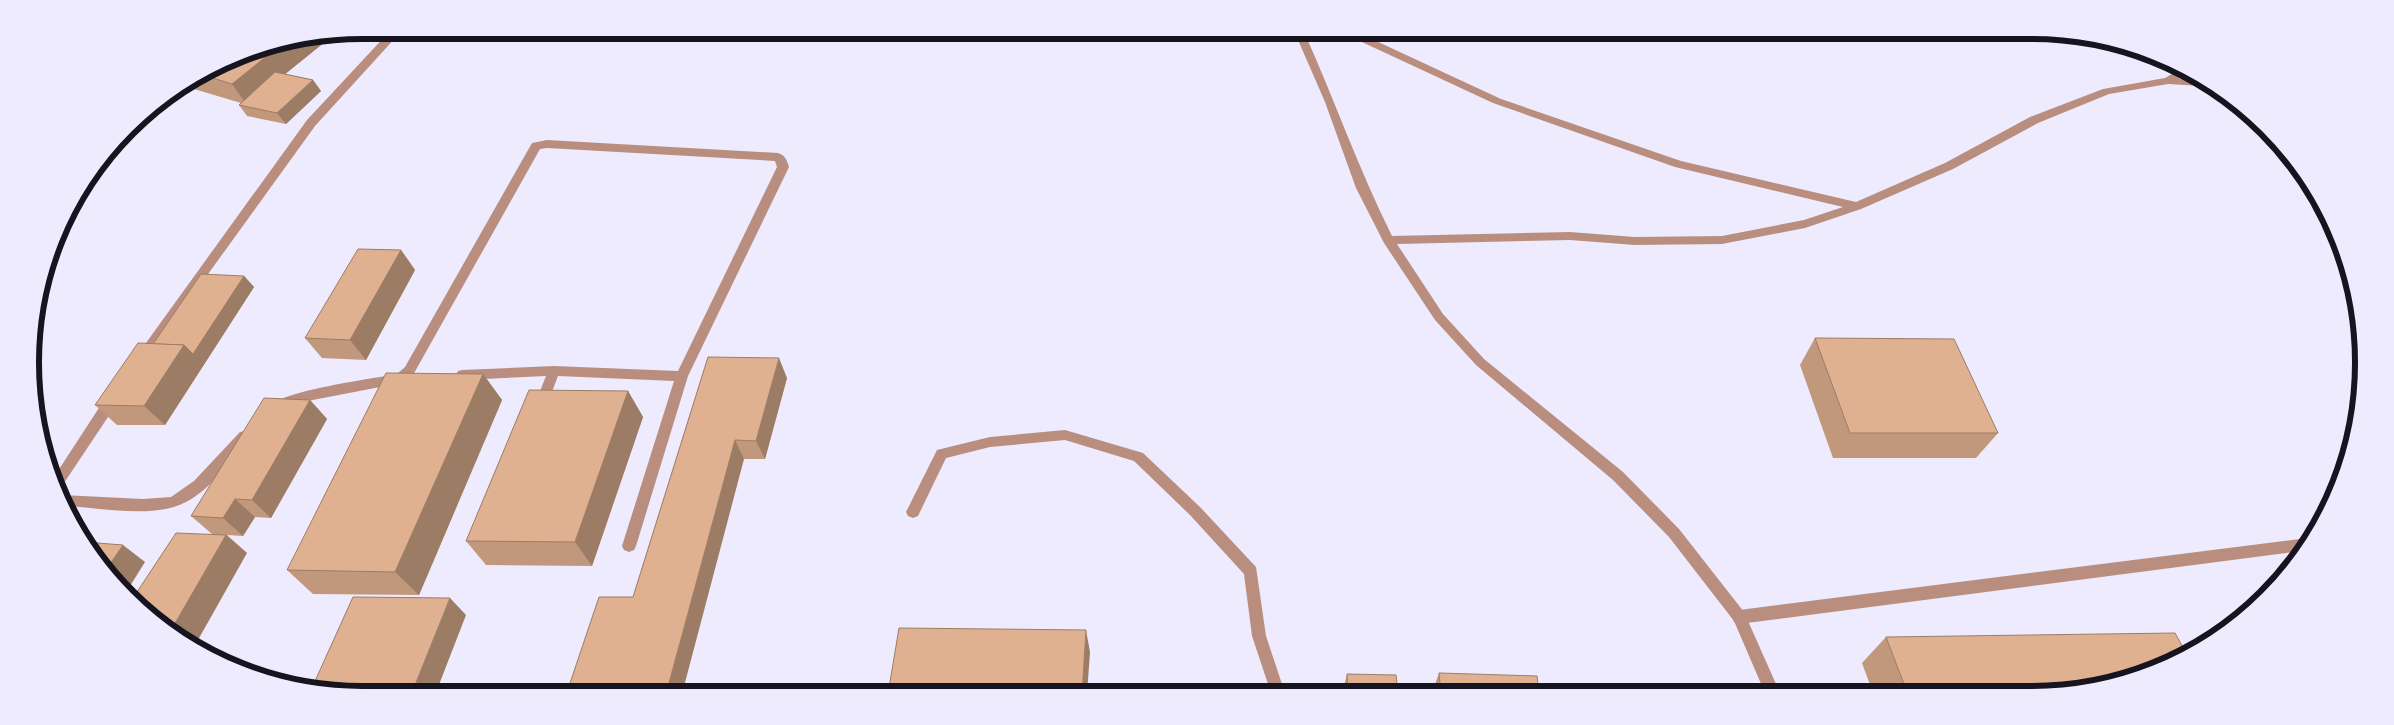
<svg xmlns="http://www.w3.org/2000/svg" width="2394" height="725" font-family="Overpass,sans-serif">
	<style>
		.lines { fill: none; stroke-linecap: round; stroke-linejoin: round }
		.service { fill: #ba8e7e; fill-rule: evenodd }
		.minor { fill: #ba8e7e; fill-rule: evenodd }
		.wall { fill: #c1987c }
		.shaded-wall { fill: #9d7c65 }
		.building { fill: #e0b190; stroke: #9d7c65 }
		.rim { fill: none; stroke: #16141e; stroke-width: 6 }
	</style>
	<rect width="100%" height="100%" fill="#edebfd"/>
	<g class="lines">
		<g class="service">
			<path d="M1065,430L1143,453L1200,507L1256,567L1266,636L1285,693H1271L1252,636L1244,574L1190,515L1134,461L1065,440L990,447L946,458L918,516L913,518L908,516L906,512L937,450L990,437Z"/>
			<path d="M2307,538L2311,539L2301,551L1739,624L1734,622L1732,617L1734,612L1739,610Z"/>
		</g>
		<g class="minor">
			<path d="M393,31L397,32V36L315,126L146,360H138L136,357L138,354L307,120L389,32Z"/>
			<path d="M1295,33L1305,34C1335,101 1359,170 1392,236L1570,232L1635,237L1722,236L1804,220L1843,207L1675,167L1493,103L1349,36L1348,34H1361L1501,99L1681,161L1856,202L1945,163L2030,117L2103,89L2165,78L2182,68L2189,72L2179,79L2207,81L2218,87L2168,84L2109,94L2038,123L1953,169L1861,209L1805,228L1722,244L1635,245L1570,240L1397,244L1443,314L1484,359L1623,472L1679,529L1744,612L1780,693H1765L1734,621L1669,537L1613,480L1476,365L1435,320L1384,243L1356,188L1325,102Z"/>
			<path d="M547,140L778,153C785,155 787,160 789,167L688,376L636,546L634,550L629,552L624,550L622,546L674,381L558,376L545,410H535L534,406L546,376L462,380L458,379L456,375L458,371L462,370L554,366L678,371L777,167L775,161L547,148L540,149L413,375L401,383L297,403L278,411L273,410L272,406C279,391 377,378 397,374L405,367L532,143Z"/>
			<path d="M113,393L118,394L119,398L118,402L60,489L54,477L108,394Z"/>
			<path d="M245,431L250,432L252,436L250,440C231,460 211,489 186,502C155,519 102,508 67,506L62,495L143,499L171,497L194,481L240,432Z"/>
		</g>
	</g>
	<g class="wall">
		<path d="M336,33L285,74L313,80L321,91L286,124L247,116L239,105L241,103L194,89L190,84L236,55Z"/>
		<path d="M401,250L415,270L366,360L322,358L305,338Z"/>
		<path d="M244,276L254,287L165,425H117L95,405L153,344Z"/>
		<path d="M1815,338L1998,433L1976,458H1833L1800,365Z"/>
		<path d="M708,357L787,378L765,459H744L633,597Z"/>
		<path d="M483,374L502,400L419,595L313,594L287,570Z"/>
		<path d="M628,391L643,417L592,566L486,565L466,541Z"/>
		<path d="M310,400L327,419L271,518L255,517L243,536L227,535L247,553L212,534L191,516Z"/>
		<path d="M1886,637L2075,692L1873,693L1862,663Z"/>
		<path d="M1439,673L1539,693H1432Z"/>
		<path d="M1347,674L1398,693H1343V690Z"/>
	</g>
	<g class="shaded-wall">
		<path d="M336,33L247,105L232,84L288,39L298,36Z"/>
		<path d="M313,80L321,91L286,124L277,113Z"/>
		<path d="M401,250L415,270L366,360L350,340Z"/>
		<path d="M244,276L254,287L165,425L144,406L184,345Z"/>
		<path d="M779,358L787,378L765,459L756,441Z"/>
		<path d="M483,374L502,400L419,595L395,572Z"/>
		<path d="M628,391L643,417L592,566L575,542Z"/>
		<path d="M310,400L327,419L271,518L252,500Z"/>
		<path d="M735,440L744,459L682,694H666Z"/>
		<path d="M235,499L255,517L243,536L223,518Z"/>
		<path d="M226,535L247,553L194,647L178,639L170,632Z"/>
		<path d="M123,545L145,562L125,594L105,571Z"/>
		<path d="M450,598L466,615L435,695H411Z"/>
		<path d="M1086,630L1090,652L1087,694H1082Z"/>
	</g>
	<g class="building">
		<path d="M288,39L232,84L203,75L236,55Z"/>
		<path d="M275,72L313,80L277,113L239,105Z"/>
		<path d="M358,249L401,250L350,340L305,338Z"/>
		<path d="M201,274L244,276L193,354L184,345L153,344Z"/>
		<path d="M1815,338L1954,339L1998,433H1850Z"/>
		<path d="M138,343L184,345L144,406L95,405Z"/>
		<path d="M708,357L779,358L756,441L735,440L666,694L566,695L599,597H633Z"/>
		<path d="M386,373L483,374L395,572L287,570Z"/>
		<path d="M529,390L628,391L575,542L466,541Z"/>
		<path d="M264,398L310,400L252,500L235,499L223,518L191,516Z"/>
		<path d="M176,533L226,535L170,632L131,601Z"/>
		<path d="M84,542L123,545L105,571L86,547Z"/>
		<path d="M353,597L450,598L411,695H362L311,690Z"/>
		<path d="M899,628L1086,630L1082,694H888Z"/>
		<path d="M2175,633L2186,653L2159,670L2075,692H1907L1886,637Z"/>
		<path d="M1439,673L1537,676L1539,693H1441Z"/>
		<path d="M1347,674L1396,675L1398,693H1348Z"/>
	</g>
	<path d="M0 0H2394V725H0ZM362 39H2032A323 323 0 0 1 2355 362V363A323 323 0 0 1 2032 686H362A323 323 0 0 1 39 363V362A323 323 0 0 1 362 39Z" fill="#edebfd" fill-rule="evenodd"/>
	<path class="rim" d="M362 39H2032A323 323 0 0 1 2355 362V363A323 323 0 0 1 2032 686H362A323 323 0 0 1 39 363V362A323 323 0 0 1 362 39Z"/>
</svg>
